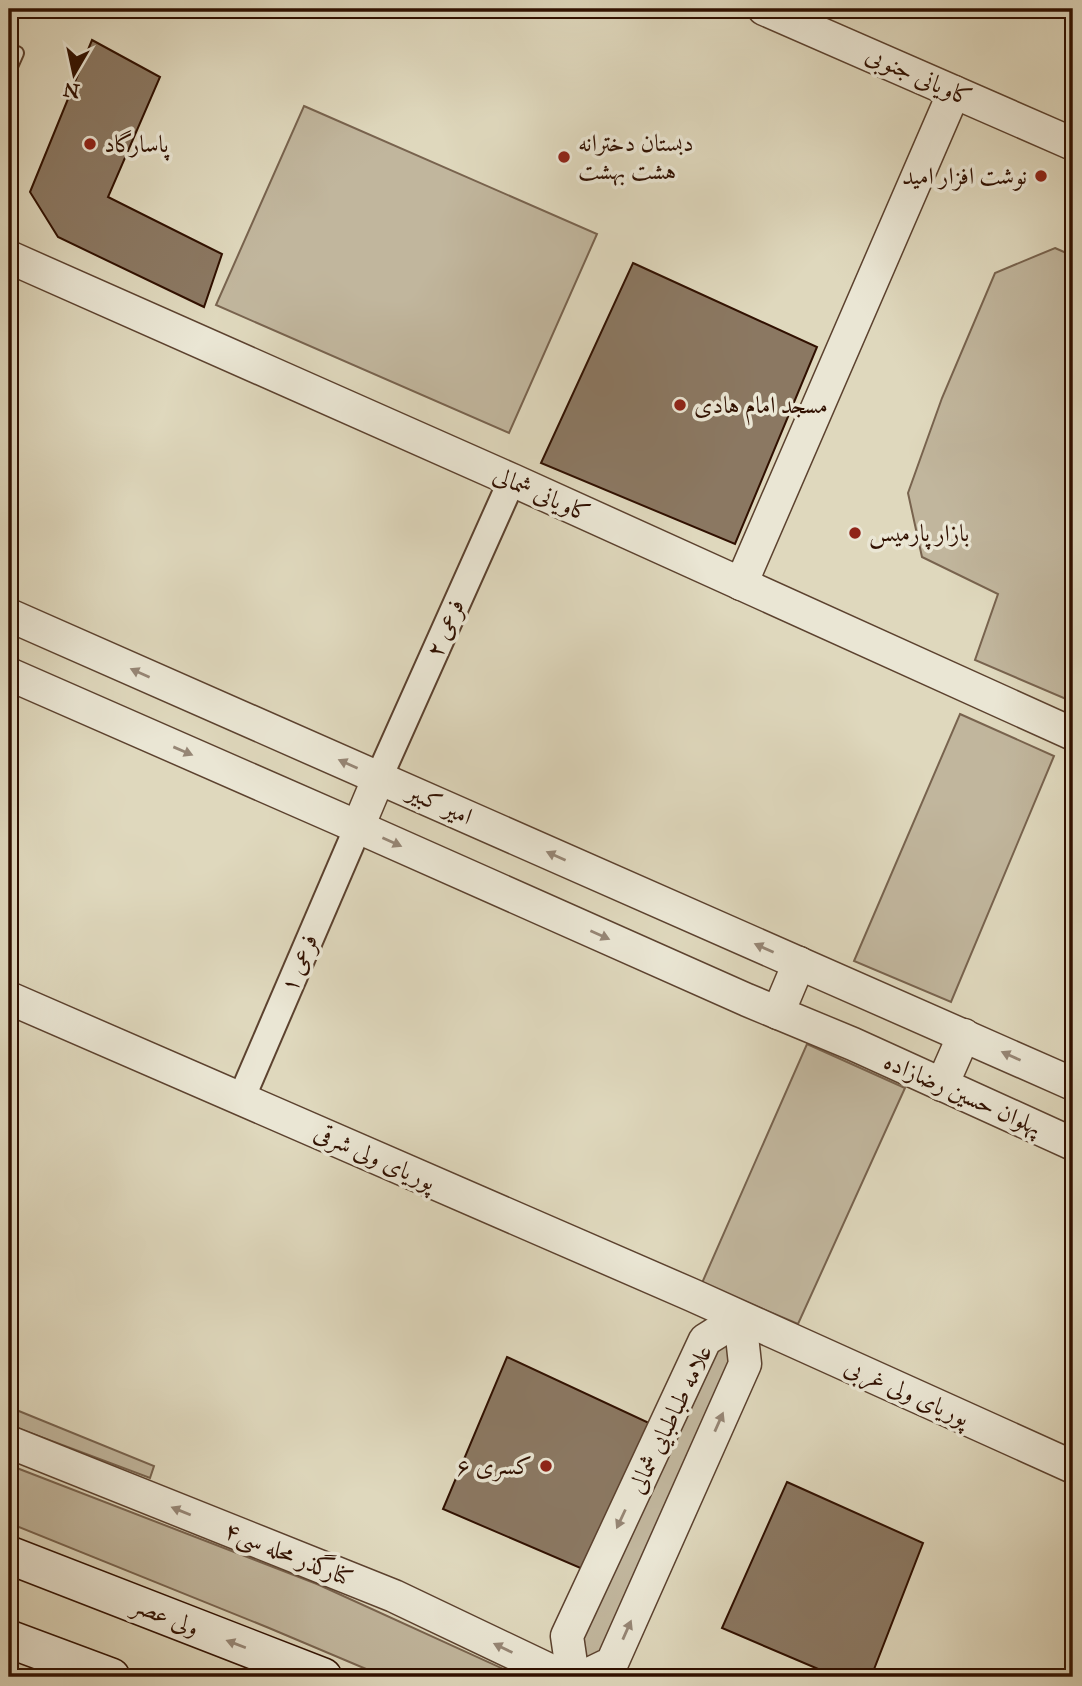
<svg xmlns="http://www.w3.org/2000/svg" width="1082" height="1686" font-family="'IM FELL Great Primer',Amiri,serif">
	<style>
		.green { fill: #c1b69d; stroke: #78634e; stroke-width: 2 }
		.building { fill: #8b7862; stroke: #301000; stroke-width: 2 }
		.lines { fill: none; stroke-linecap: round; stroke-linejoin: round }
		.service-casing { stroke: #5c422f; stroke-width: 16 }
		.minor-casing { stroke: #5c422f; stroke-width: 30 }
		.tertiary-casing { stroke: #5c422f; stroke-width: 35 }
		.secondary-casing { stroke: #301000; stroke-width: 40 }
		.service { stroke: #eae6d4; stroke-width: 12 }
		.minor { stroke: #eae6d4; stroke-width: 26 }
		.tertiary { stroke: #eae6d4; stroke-width: 32 }
		.secondary { stroke: #eae6d4; stroke-width: 37 }
		.oneway { fill: #968675 }
		.poi-dot { fill: #8f2418; stroke: #eae6d4; stroke-width: 2.5 }
		.labels { text-anchor: middle; dominant-baseline: central; stroke-width: 7; stroke-linejoin: round; paint-order: stroke }
		.street-label { font-size: 24px; fill: #301000; stroke: #eae6d4 }
		.poi-label { font-size: 24px; fill: #301000; stroke: #eae6d4; text-anchor: start }
	</style>
	<rect width="100%" height="100%" fill="#dfd8bd"/>
	<filter id="stains"><feTurbulence type="fractalNoise" baseFrequency=".00286" numOctaves="4"/><feColorMatrix values="0 0 0 0 .2 0 0 0 0 .09 0 0 0 0 .02 0 0 0 .5 -.17"/></filter>
	<radialGradient id="worn" r=".72"><stop offset=".6" stop-color="#630" stop-opacity="0"/><stop offset="1" stop-color="#630" stop-opacity=".3"/></radialGradient>
	<g class="green">
		<path d="M304,106L597,234L509,433L216,305Z"/>
		<path d="M1055,248L1073,256V702L975,660L998,594L922,557L908,493L942,398L995,273Z"/>
		<path d="M960,714L1054,756L951,1002L854,961Z"/>
		<path d="M807,1044L905,1088L798,1324L702,1283Z"/>
		<path d="M730,1338L735,1357L607,1654L579,1665L576,1637L711,1345Z"/>
		<path d="M9,1407L154,1466L150,1478L9,1425Z"/>
		<path d="M9,1465L317,1584L521,1677H385L269,1628L9,1523Z"/>
	</g>
	<g class="building">
		<path d="M92,40L160,77L108,197L222,254L204,307L58,237L30,192Z"/>
		<path d="M633,263L817,347L735,544L541,463Z"/>
		<path d="M507,1357L649,1423L585,1570L443,1509Z"/>
		<path d="M787,1482L923,1543L871,1677H837L722,1628Z"/>
	</g>
	<g class="lines">
		<defs>
			<path id="service" d="M9,71L17,53"/>
			<g id="minor">
				<path d="M379,777L512,480"/>
				<path d="M241,1099L358,827"/>
			</g>
			<g id="tertiary">
				<path d="M764,9L1073,144"/>
				<path d="M9,257L512,480L1073,734"/>
				<path d="M741,584L954,92"/>
				<path d="M9,615L1073,1084"/>
				<path d="M9,674L358,827L747,1000L853,1044L1073,1144"/>
				<path d="M358,827L379,777"/>
				<path d="M9,998L692,1295L1073,1467"/>
				<path d="M778,1013L799,963"/>
				<path d="M942,1085L964,1035"/>
				<path d="M9,1442L394,1596L564,1677"/>
				<path d="M573,1677L567,1636L705,1340L740,1318"/>
				<path d="M583,1677L612,1663L745,1364L740,1318"/>
			</g>
			<g id="secondary">
				<path d="M9,1555L323,1677"/>
				<path d="M9,1639L111,1677"/>
			</g>
		</defs>
		<use href="#service" class="service-casing"/>
		<use href="#minor" class="minor-casing"/>
		<use href="#tertiary" class="tertiary-casing"/>
		<use href="#secondary" class="secondary-casing"/>
		<use href="#service" class="service"/>
		<use href="#minor" class="minor"/>
		<use href="#tertiary" class="tertiary"/>
		<use href="#secondary" class="secondary"/>
	</g>
	<defs><path id="oneway-solid" d="M-6-.8H1V-3.2L6.5 0L1 3.2V.8H-6Z" transform="scale(1.75)"/></defs>
	<g class="oneway">
		<use href="#oneway-solid" transform="translate(140 673) rotate(-156)"/>
		<use href="#oneway-solid" transform="translate(183 751) rotate(23)"/>
		<use href="#oneway-solid" transform="translate(348 764) rotate(-156)"/>
		<use href="#oneway-solid" transform="translate(392 842) rotate(24)"/>
		<use href="#oneway-solid" transform="translate(556 856) rotate(-156)"/>
		<use href="#oneway-solid" transform="translate(600 935) rotate(24)"/>
		<use href="#oneway-solid" transform="translate(764 948) rotate(-156)"/>
		<use href="#oneway-solid" transform="translate(1011 1056) rotate(-156)"/>
		<use href="#oneway-solid" transform="translate(719 1422) rotate(-66)"/>
		<use href="#oneway-solid" transform="translate(181 1511) rotate(-158)"/>
		<use href="#oneway-solid" transform="translate(621 1519) rotate(115)"/>
		<use href="#oneway-solid" transform="translate(627 1630) rotate(-66)"/>
		<use href="#oneway-solid" transform="translate(236 1644) rotate(-159)"/>
		<use href="#oneway-solid" transform="translate(503 1648) rotate(-154)"/>
	</g>
	<g class="poi-dot">
		<circle cx="90" cy="144" r="7"/>
		<circle cx="564" cy="157" r="7"/>
		<circle cx="1041" cy="176" r="7"/>
		<circle cx="680" cy="405" r="7"/>
		<circle cx="855" cy="533" r="7"/>
		<circle cx="546" cy="1466" r="7"/>
	</g>
	<g class="labels">
		<g class="street-label">
			<text transform="translate(919 76) rotate(24)">کاویانی جنوبی</text>
			<text transform="translate(542 494) rotate(24)">کاویانی شمالی</text>
			<text transform="translate(445 628) rotate(-66)">فرعی ۲</text>
			<text transform="translate(440 804) rotate(24)">امیر کبیر</text>
			<text transform="translate(299 963) rotate(-67)">فرعی ۱</text>
			<text transform="translate(963 1094) rotate(24)">پهلوان حسین رضازاده</text>
			<text transform="translate(375 1157) rotate(24)">پوریای ولی شرقی</text>
			<text transform="translate(907 1392) rotate(24)">پوریای ولی غربی</text>
			<text transform="translate(670 1419) rotate(-64)">علامه طباطبایی شمالی</text>
			<text transform="translate(289 1554) rotate(22)">کنارگذر محله سی۴</text>
			<text transform="translate(166 1616) rotate(21)">ولی عصر</text>
		</g>
		<g class="poi-label">
			<text x="578" y="143">دبستان دخترانه<tspan x="578" dy="28">هشت بهشت</tspan></text>
			<text x="104" y="144">پاسارگاد</text>
			<text x="1027" y="176" text-anchor="end">نوشت افزار امید</text>
			<text x="694" y="405">مسجد امام هادی</text>
			<text x="869" y="533">بازار پارمیس</text>
			<text x="532" y="1466" text-anchor="end">کسری ۶</text>
		</g>
	</g>
	<rect width="1082" height="1686" fill="none" stroke="#dfd8bd" stroke-width="35"/>
	<rect x="10" y="10" width="1061" height="1665" fill="none" stroke="#301000" stroke-width="3.5"/>
	<rect x="18" y="18" width="1047" height="1651" fill="none" stroke="#301000" stroke-width="2"/>
	<g transform="translate(74 74) rotate(189)" stroke="#eae6d4" stroke-width="5" paint-order="stroke">
	<path d="M0-5L12 26L0 18L-12 26Z" fill="#301000"/>
	<text y="-10" font-size="19" font-weight="bold" text-anchor="middle" fill="#301000">N</text>
	</g>
	<rect width="100%" height="100%" filter="url(#stains)"/>
	<rect width="100%" height="100%" fill="url(#worn)"/>
</svg>
